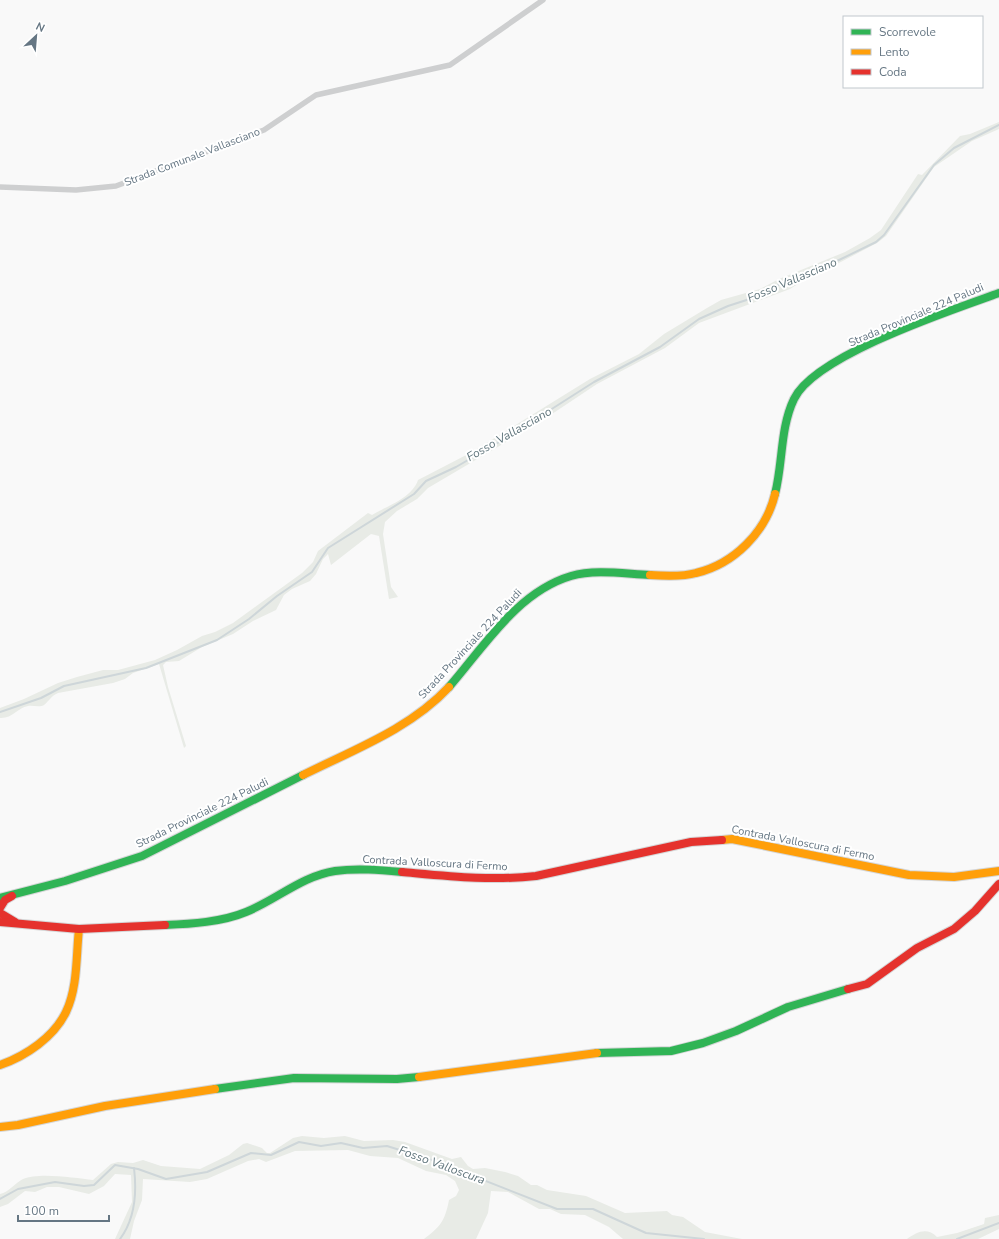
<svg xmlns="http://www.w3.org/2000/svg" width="999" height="1239" font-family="'Nunito Sans',sans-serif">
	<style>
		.green { fill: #e8ebe6 }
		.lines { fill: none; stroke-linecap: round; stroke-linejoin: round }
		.stream { stroke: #ced6d9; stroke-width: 2 }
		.fast-casing { stroke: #d5d6d7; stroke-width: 10 }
		.slow-casing { stroke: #d5d6d7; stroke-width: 10 }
		.jam-casing { stroke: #d5d6d7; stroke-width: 10 }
		.street { stroke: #cecfd0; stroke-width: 5.5 }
		.fast { stroke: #30b455; stroke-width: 8 }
		.slow { stroke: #ff9f0a; stroke-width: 8 }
		.jam { stroke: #e5322d; stroke-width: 8 }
		.labels { text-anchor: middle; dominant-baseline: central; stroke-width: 4; stroke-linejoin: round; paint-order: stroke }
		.street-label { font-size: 11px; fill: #657683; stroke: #fff }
		.water-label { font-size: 12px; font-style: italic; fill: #60757c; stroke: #fff }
	</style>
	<rect width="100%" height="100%" fill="#f9f9f9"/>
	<g class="green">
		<path d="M999,122V129L972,141L934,167L886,236L877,243L837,264L820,270L790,289L699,323L665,348L597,384L537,424L428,488L417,499L397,511L385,522L383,534L391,587L398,597L389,599L379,536L371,534L331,565L328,554L323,559L316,574L310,581L292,589L284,595L276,610L253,621L233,634L202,647L179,661L166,662L163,665L168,687L186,746L184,748L159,664L133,673L125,679L113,683L58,693C51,696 49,701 44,705C39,708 33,705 28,706C17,708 12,719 0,718V708L24,699L58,683L77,677L103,670H118L155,660L177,650L202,636L215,632L233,623L302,573L313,562L318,551L368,513L372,515C387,506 412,498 418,480L472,452L590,379L639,354L664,334L707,308L721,300L760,289L779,279L845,252L870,238L881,230L918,174L922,175L960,136L970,134Z"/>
		<path d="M302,1136L324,1138L345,1136L364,1141L393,1140L405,1142L452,1159L461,1157L468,1166L473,1169L485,1168L505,1172L518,1176L531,1185H537L547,1190L586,1196L625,1213L667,1211L672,1215L683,1217L705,1232L742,1239H623L609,1227L585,1215L561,1214L550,1209H539L508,1192L491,1191L488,1213L476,1239H424C440,1227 445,1221 449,1200L456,1196L459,1190L455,1181L446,1175L426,1171L398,1158L370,1156L348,1150L295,1151L266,1162L259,1159L248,1161L207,1179L190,1182L143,1179L142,1200L134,1221L130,1239H115L132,1202L131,1175L115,1174L104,1186L89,1194L59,1187H47L35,1192L25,1191L8,1204L0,1207V1194C9,1192 15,1183 23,1179C39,1172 76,1178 93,1180L111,1164L118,1162L133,1163L143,1160L161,1166L200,1169L229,1155L243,1144L247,1143L262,1148L267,1153H270L293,1138Z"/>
		<path d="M999,1215V1229L978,1239H907C917,1232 927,1227 937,1237L957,1233L984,1224L985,1218Z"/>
	</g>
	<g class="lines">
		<g class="stream">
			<path d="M0,712L41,698L64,686L146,668L217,640L249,619L277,596L312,572L328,548L414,494L426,481L456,467L511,435L594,382L660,347L699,319L728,306L765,294L776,286L837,261L876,242L884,235L934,165L954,148L999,125"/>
			<path d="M0,1199L18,1189L55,1182L84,1186L94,1185L115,1165L138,1169L166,1179L207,1172L251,1153L271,1155L299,1142L321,1146L341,1143L363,1148L387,1146L435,1161L557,1209H593L646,1233L704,1239"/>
			<path d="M120,1239C135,1219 137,1193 134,1168"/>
			<path d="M957,1239L999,1223"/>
		</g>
		<defs>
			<g id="fast">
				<path d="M775,494C783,463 780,428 794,399C815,355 952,310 999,293"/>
				<path d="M449,687C484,647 517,592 571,576C595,569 625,574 650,575"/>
				<path d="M0,898L65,881L142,856L303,775"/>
				<path d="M165,925C191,924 222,922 246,912C276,900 302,876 335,871C357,868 380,870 402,872"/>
				<path d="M597,1053L671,1051L703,1043L736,1031L788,1007L848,989"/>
				<path d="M215,1089L294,1078L397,1079L419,1077"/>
			</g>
			<g id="slow">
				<path d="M650,575C665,576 682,577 696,573C734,564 766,532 775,494"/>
				<path d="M303,775C353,750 410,729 449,687"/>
				<path d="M722,840L732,839L909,875L954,877L999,871"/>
				<path d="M0,1065C26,1056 54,1037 66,1012C78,987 76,955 79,929"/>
				<path d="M419,1077L597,1053"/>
				<path d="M0,1127L18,1125L105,1106L215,1089"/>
			</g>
			<g id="jam">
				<path d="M402,872C447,876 491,881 536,876L691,842L722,840"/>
				<path d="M0,908L5,900L12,896"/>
				<path d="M0,913L15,922"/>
				<path d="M0,922L79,929L165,925"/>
				<path d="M848,989L867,984L917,948L954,929L975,911L999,884"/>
			</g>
		</defs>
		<use href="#fast" class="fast-casing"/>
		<use href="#slow" class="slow-casing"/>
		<use href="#jam" class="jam-casing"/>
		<path class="street" d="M0,187L76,190L116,186L264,130L316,95L450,65L543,0"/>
		<use href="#fast" class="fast"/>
		<use href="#slow" class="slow"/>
		<use href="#jam" class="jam"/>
	</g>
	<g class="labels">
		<g class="street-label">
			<text transform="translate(192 157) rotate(-21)">Strada Comunale Vallasciano</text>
			<text transform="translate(916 315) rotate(-23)">Strada Provinciale 224 Paludi</text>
			<text transform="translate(470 644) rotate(-47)">Strada Provinciale 224 Paludi</text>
			<text transform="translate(202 813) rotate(-26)">Strada Provinciale 224 Paludi</text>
			<text transform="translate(803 843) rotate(11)">Contrada Valloscura di Fermo</text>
			<text transform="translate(435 863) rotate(3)">Contrada Valloscura di Fermo</text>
		</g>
		<g class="water-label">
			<text transform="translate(792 280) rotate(-23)">Fosso Vallasciano</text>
			<text transform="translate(509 434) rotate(-30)">Fosso Vallasciano</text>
			<text transform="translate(442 1165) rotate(20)">Fosso Valloscura</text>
		</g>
	</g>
	<rect x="843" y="16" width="140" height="72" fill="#ffffff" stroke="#c1c8cd"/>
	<rect x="851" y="29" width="20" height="6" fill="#30b455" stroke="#c1c8cd"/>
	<text x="879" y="36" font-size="12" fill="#657683">Scorrevole</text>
	<rect x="851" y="49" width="20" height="6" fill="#ff9f0a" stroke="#c1c8cd"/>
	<text x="879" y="56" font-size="12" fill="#657683">Lento</text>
	<rect x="851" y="69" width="20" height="6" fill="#e5322d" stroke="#c1c8cd"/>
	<text x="879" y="76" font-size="12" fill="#657683">Coda</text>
	<g transform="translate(36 36) rotate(26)" stroke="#ffffff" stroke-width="3" paint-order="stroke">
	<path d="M0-3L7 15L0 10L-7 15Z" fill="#657683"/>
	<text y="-6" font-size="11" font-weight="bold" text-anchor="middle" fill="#657683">N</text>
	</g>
	<path d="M18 1215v6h91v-6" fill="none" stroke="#657683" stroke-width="2"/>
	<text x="24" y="1215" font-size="12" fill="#657683" stroke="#ffffff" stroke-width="3" paint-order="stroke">100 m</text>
</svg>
